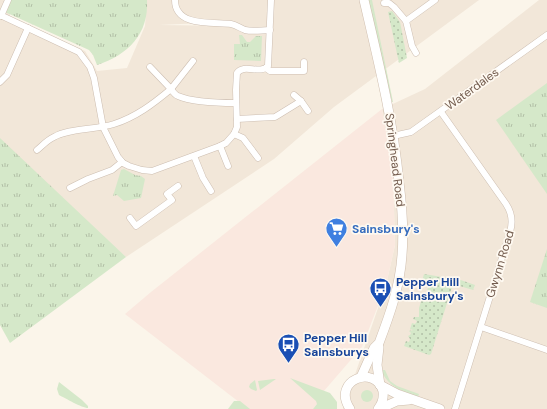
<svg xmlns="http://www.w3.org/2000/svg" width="547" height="409" font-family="'DM Sans',sans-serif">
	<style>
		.residential { fill: #f2e7d9; fill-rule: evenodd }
		.commercial { fill: #fae8df }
		.grass { fill: #d5e8c9 }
		.park { fill: url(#park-tufts) }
		.garden { fill: url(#garden-dots) }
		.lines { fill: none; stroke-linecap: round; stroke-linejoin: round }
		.street-casing { stroke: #cdbeb1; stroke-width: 7 }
		.secondary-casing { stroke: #cfbeae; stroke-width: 10 }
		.street { stroke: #fff; stroke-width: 6 }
		.secondary { stroke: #fff; stroke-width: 9 }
		.labels { text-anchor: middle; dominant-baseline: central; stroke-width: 3.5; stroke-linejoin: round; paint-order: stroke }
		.street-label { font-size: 12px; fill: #745d4f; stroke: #fef9f1 }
		.shop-label { font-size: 12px; font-weight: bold; fill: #366cbe; stroke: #fef9f1; text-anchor: start }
		.transit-label { font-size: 12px; font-weight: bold; fill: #164399; stroke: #fef9f1; text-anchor: start }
	</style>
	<defs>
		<pattern id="park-tufts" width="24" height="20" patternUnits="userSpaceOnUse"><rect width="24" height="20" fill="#d5e8c9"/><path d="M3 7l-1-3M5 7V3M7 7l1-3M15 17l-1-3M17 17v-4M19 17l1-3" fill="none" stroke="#b1bfa6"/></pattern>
		<pattern id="garden-dots" width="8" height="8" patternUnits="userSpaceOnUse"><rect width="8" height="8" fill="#d5e8c9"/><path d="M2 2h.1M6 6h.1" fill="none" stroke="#b1bfa6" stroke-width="1.8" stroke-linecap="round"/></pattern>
	</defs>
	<rect width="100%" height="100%" fill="#fbf5ea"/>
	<g class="residential">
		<path d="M0,0H14L9,18L85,51L97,71L127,68L145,26L147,0H479L334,107L274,159L126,257L88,225L0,145ZM202,23L235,26L159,25Z"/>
		<path d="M539,0H547V409H343L386,285L395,245L393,174L382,109L425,89Z"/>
	</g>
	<path class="commercial" d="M382,109L393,174L395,245L386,285L362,347L317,399V404L313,409H248L125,314L151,292Z"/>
	<g class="grass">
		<path d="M367,0H372L393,102H392Z"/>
		<path d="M381,370H385L390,381L397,386L419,394L418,397C402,391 388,387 381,370Z"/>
		<path d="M290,378L330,393L337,402V409H313L317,404L316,401Z"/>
		<path d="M274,379H276L260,390L258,381Z"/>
		<path d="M255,380L257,390L256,391L251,389L249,387L250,384Z"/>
		<path d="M59,382L82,400L88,406V408C82,408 65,398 59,395L57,389Z"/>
		<circle cx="367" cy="396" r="6"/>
		<path d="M234,401H240L250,409H228Z"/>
	</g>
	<g class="park">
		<path d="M11,0H147C149,34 128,55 97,65L93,55L89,50L5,12Z"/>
		<path d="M239,35H242L247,42H250L256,36H262L261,61L234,60V44H240Z"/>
		<path d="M547,83V194L496,120Z"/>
		<path d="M0,138L126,257L10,343L0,325Z"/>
		<path d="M124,169L135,175L141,176L145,179L141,198L124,201L117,195L113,196L121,170Z"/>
		<path d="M547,249V308L530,302Z"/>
	</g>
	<g class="garden">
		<path d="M392,11L400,22L407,58L399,63L388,12Z"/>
		<path d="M424,274L454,279L455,278L475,285L473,290L453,284L431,354L429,355L404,346L406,341L409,342L410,339L408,336L410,335L411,333L409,331L413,330L410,329L412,323L415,324L417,321L413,319L414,317H419V308L422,298H426L428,287L421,285Z"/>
	</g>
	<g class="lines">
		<defs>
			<g id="street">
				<path d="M175,0C175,27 212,22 231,24C236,25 240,28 245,30C253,32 262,30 270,30"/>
				<path d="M384,3H389L394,7L406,21L412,46L416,53"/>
				<path d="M0,15L79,52L90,67L94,78L103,127L118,157L123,163L129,166L142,170L152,171L220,146L226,143L234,134L237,127L236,90L237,73C244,63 260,75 268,66L271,0"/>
				<path d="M1,16L8,0"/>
				<path d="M406,21L435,0"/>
				<path d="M150,67L171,89L193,61"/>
				<path d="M266,68L270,71H304V62"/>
				<path d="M0,82L7,75L28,28"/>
				<path d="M294,95L301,101L308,111"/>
				<path d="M441,112L506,204C512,213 513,222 510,232L455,409"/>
				<path d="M237,119L275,117L301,101"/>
				<path d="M234,134L243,138L258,158"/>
				<path d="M393,136L411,132L547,35"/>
				<path d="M220,146L228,166"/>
				<path d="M37,150C42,146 47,140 54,137C69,128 96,130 114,124C136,117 153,104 171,89C173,92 175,95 178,96C192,102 220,103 236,103"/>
				<path d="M194,156L203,178L211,191"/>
				<path d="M70,188L88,179L112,170L122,162"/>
				<path d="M130,218L136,226L172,200L167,194L178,186"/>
				<path d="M481,327L547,350"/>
			</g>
			<g id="secondary">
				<path d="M379,347L377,365L380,385"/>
				<path d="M361,377L374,348L379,343C390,314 400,286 402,255C404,231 402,206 399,182C393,120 378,60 364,0"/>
				<path d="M380,385L397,394L440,409"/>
				<path d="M350,409C331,380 375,364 383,391C384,398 382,404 378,409"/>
				<path d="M379,409L397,401L409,400"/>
			</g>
		</defs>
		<use href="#street" class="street-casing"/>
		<use href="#secondary" class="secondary-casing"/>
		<use href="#street" class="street"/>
		<use href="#secondary" class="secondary"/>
	</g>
	<defs>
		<symbol id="supermarket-pin" viewBox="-11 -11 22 30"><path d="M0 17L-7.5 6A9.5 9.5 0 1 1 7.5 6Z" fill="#3f7fe0" stroke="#fef9f1"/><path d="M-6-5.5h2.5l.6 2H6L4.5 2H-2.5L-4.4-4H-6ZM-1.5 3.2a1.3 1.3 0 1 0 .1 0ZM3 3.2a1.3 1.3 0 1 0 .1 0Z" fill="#fff"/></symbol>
		<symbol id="bus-pin" viewBox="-11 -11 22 30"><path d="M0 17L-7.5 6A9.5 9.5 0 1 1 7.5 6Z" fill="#1a4fb4" stroke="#fef9f1"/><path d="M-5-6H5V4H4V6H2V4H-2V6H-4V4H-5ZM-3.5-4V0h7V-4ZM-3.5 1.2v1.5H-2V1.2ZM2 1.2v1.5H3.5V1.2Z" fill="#fff"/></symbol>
	</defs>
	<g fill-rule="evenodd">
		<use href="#supermarket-pin" x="324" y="216" width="25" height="34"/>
		<use href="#bus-pin" x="368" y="276" width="25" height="34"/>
		<use href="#bus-pin" x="276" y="332" width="25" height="34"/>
	</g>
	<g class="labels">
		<g class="street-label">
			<text transform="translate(472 89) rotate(-36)">Waterdales</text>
			<text transform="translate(395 160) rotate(83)">Springhead Road</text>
			<text transform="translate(500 264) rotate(-73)">Gwynn Road</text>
		</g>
		<g class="shop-label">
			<text x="352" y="229">Sainsbury's</text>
		</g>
		<g class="transit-label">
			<text x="396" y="282">Pepper Hill<tspan x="396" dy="14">Sainsbury's</tspan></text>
			<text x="304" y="338">Pepper Hill<tspan x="304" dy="14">Sainsburys</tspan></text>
		</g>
	</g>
</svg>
